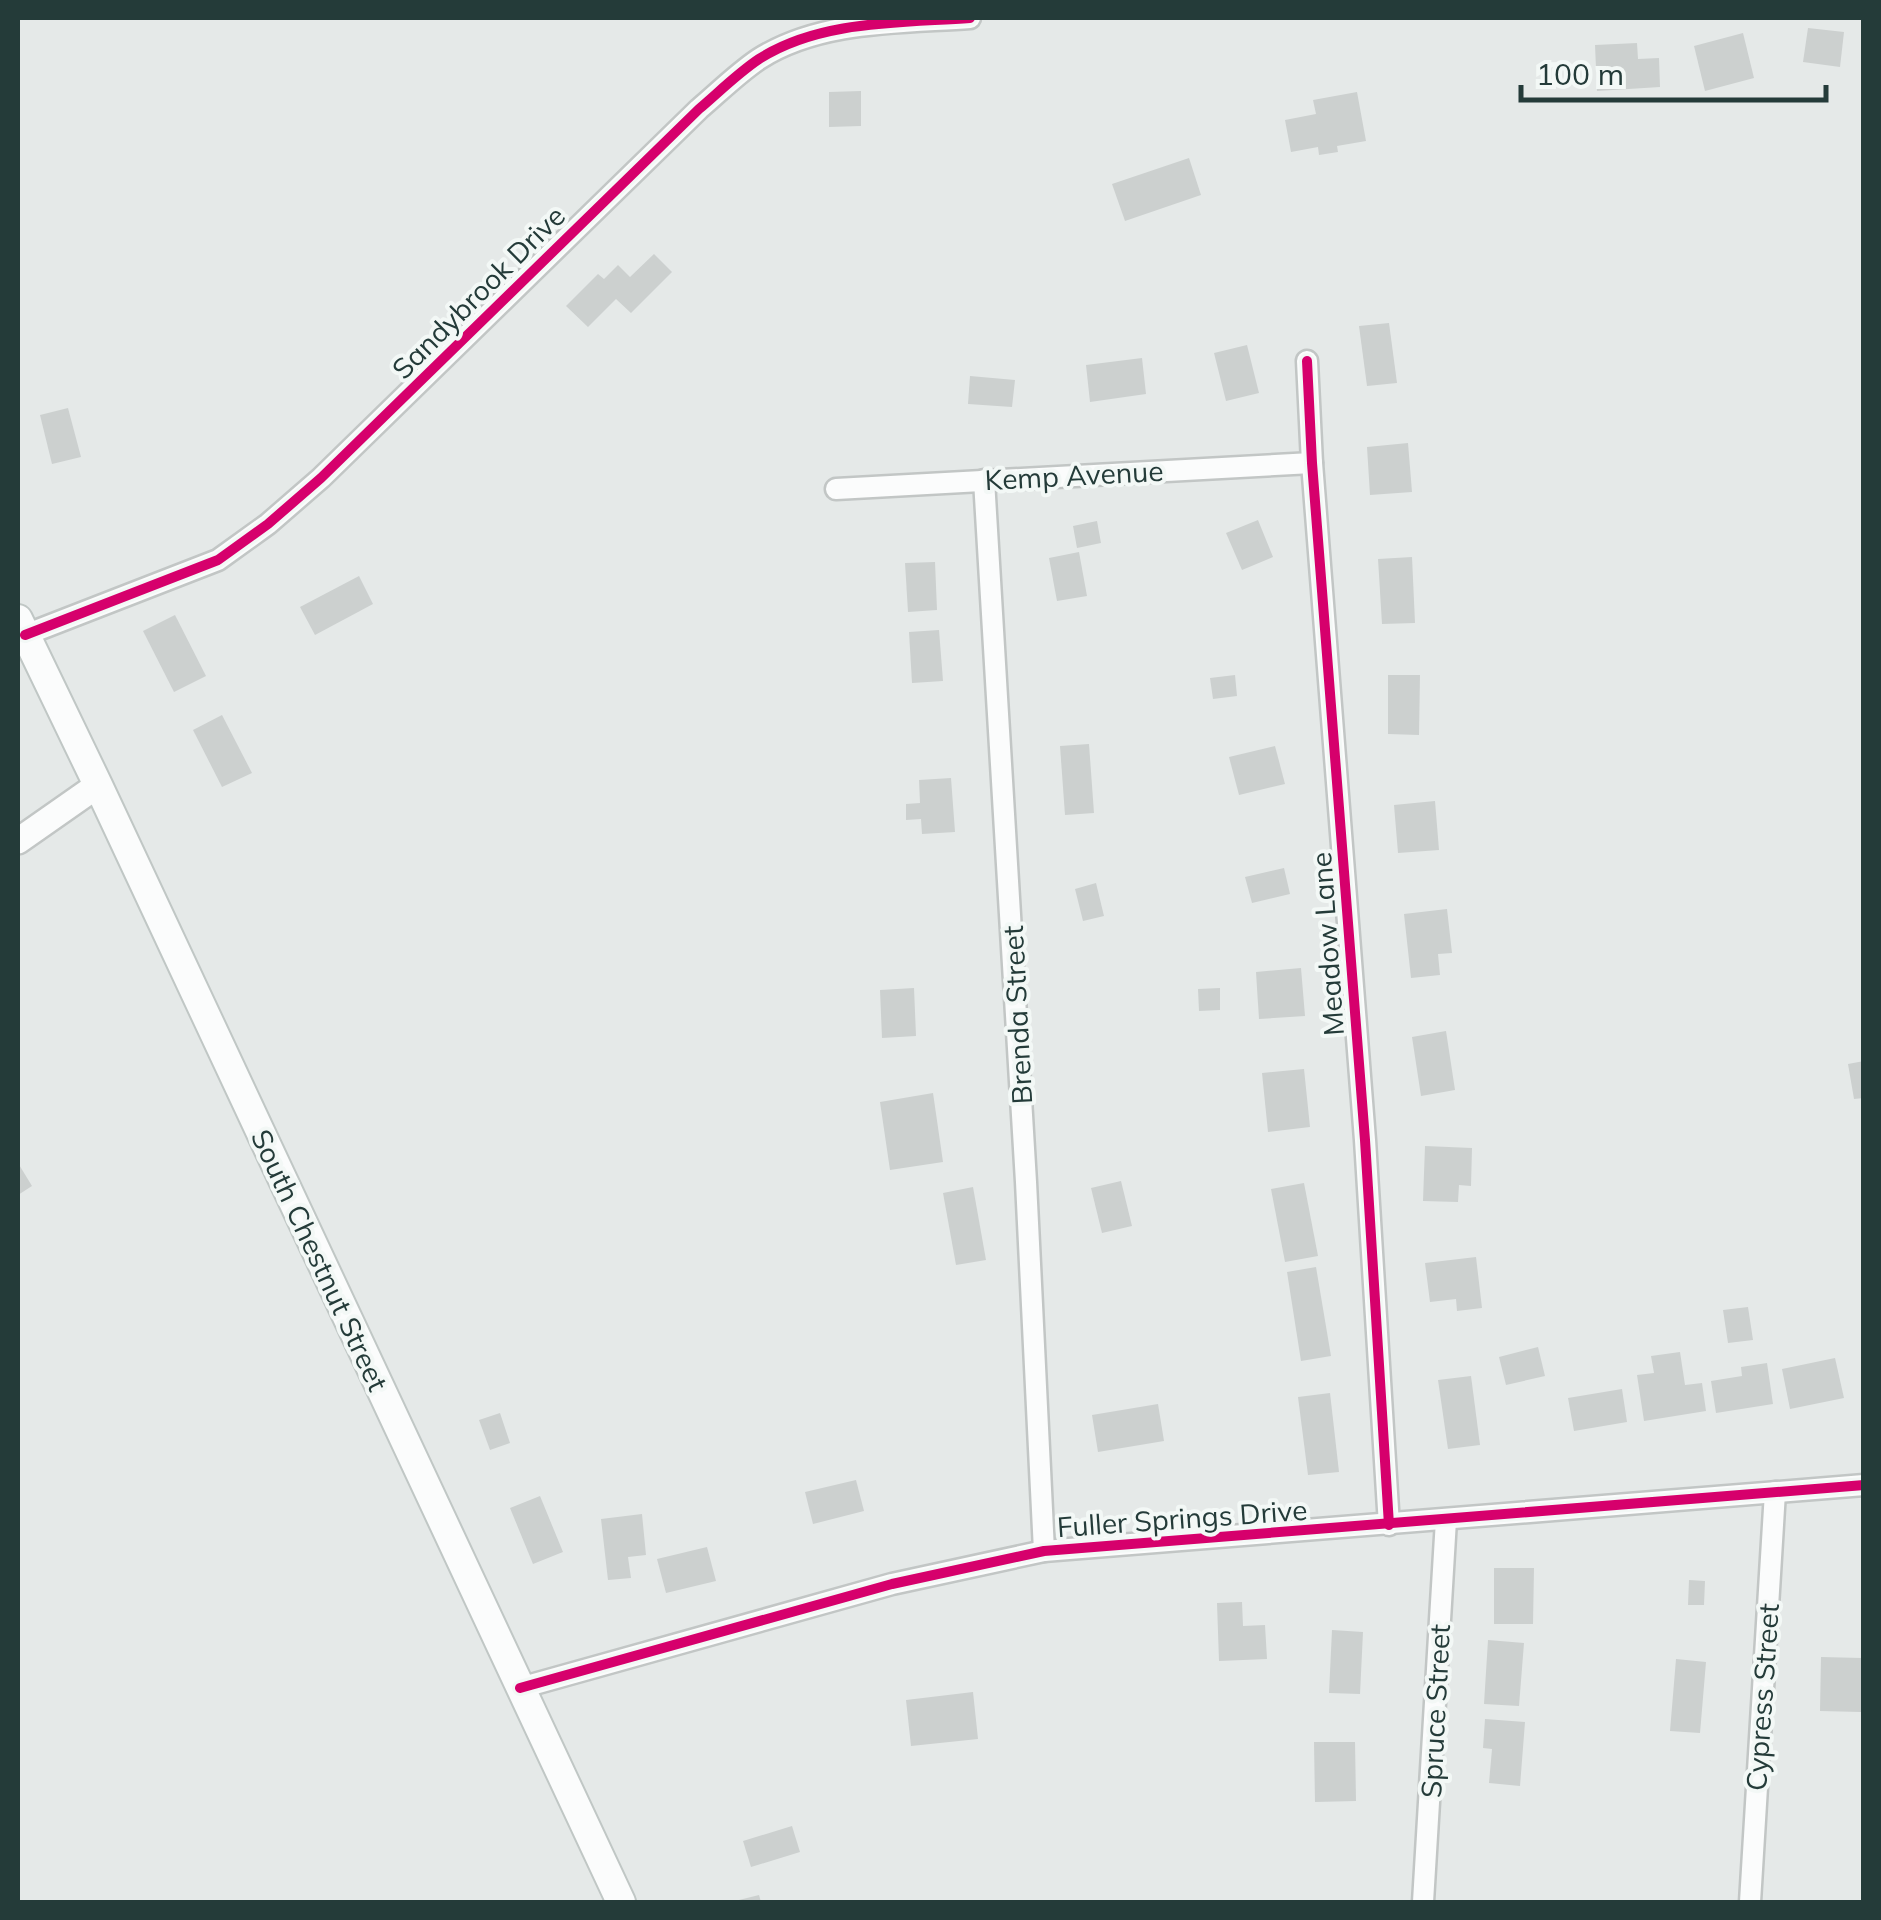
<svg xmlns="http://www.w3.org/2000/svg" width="1881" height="1920" font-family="Mulish,sans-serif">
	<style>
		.building { fill: #ccd0cf }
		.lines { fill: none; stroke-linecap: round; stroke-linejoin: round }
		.minor-casing { stroke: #c2c6c5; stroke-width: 25 }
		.tertiary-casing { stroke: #c2c6c5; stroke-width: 30 }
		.secondary-casing { stroke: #c0c7c5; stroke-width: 32 }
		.minor { stroke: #fbfcfc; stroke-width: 20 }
		.tertiary { stroke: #fbfcfc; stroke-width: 25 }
		.secondary { stroke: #fbfcfc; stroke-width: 28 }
		.cycleway-casing { stroke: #f3f8f6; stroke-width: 16 }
		.cycleway { stroke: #d6006c; stroke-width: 10 }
		.labels { text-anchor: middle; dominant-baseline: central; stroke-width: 8; stroke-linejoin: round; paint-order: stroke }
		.street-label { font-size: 28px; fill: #243b39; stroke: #f3f8f6 }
	</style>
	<rect width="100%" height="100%" fill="#e5e9e8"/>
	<g class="building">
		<path d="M1808,28L1844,32L1840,67L1803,62Z"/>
		<path d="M1743,33L1754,78L1705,91L1694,46Z"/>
		<path d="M1637,43L1638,59L1659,58L1660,87L1597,91L1595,45Z"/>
		<path d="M861,91V126L829,127V92Z"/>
		<path d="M1357,92L1366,141L1337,146L1338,152L1319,155L1318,147L1291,152L1285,120L1316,114L1313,100Z"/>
		<path d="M1189,158L1201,195L1125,221L1112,184Z"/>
		<path d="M654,254L672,272L631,313L616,299L588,327L566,306L598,274L604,279L618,265L630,277Z"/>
		<path d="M1389,323L1397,383L1367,386L1359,326Z"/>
		<path d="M1247,345L1259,393L1226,401L1214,353Z"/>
		<path d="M1142,358L1146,394L1090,402L1086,365Z"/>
		<path d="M970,376L1015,380L1012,407L968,404Z"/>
		<path d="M68,408L81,457L52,464L40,415Z"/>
		<path d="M1408,443L1412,492L1370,495L1367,447Z"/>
		<path d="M1258,520L1273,557L1242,570L1226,533Z"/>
		<path d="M1097,521L1101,543L1077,548L1073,526Z"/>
		<path d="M1079,552L1087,596L1057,601L1049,558Z"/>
		<path d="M1412,557L1415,623L1382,624L1378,559Z"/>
		<path d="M935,562L937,610L908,612L905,563Z"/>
		<path d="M359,576L373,604L315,635L300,607Z"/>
		<path d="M175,615L206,676L174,692L143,631Z"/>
		<path d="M939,630L943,681L912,683L909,632Z"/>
		<path d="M1235,675L1237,696L1213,699L1210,678Z"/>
		<path d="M1388,675H1420L1419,735L1388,734Z"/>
		<path d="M222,715L252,773L222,787L193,730Z"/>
		<path d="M1089,744L1094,813L1065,815L1060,746Z"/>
		<path d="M1275,746L1285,784L1239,795L1229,757Z"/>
		<path d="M951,778L955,832L922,834L921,819L906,820V804L920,803L919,780Z"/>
		<path d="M1435,801L1439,850L1398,853L1394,805Z"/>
		<path d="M1284,868L1290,894L1252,903L1245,877Z"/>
		<path d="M1096,883L1104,916L1083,921L1075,889Z"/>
		<path d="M1447,909L1452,953L1438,954L1440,975L1411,978L1404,914Z"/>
		<path d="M1301,968L1305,1016L1259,1019L1256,972Z"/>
		<path d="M914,988L916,1036L882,1038L880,990Z"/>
		<path d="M1220,988V1010L1199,1011L1198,989Z"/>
		<path d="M1446,1031L1455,1090L1421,1096L1412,1037Z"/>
		<path d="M1864,1061V1098L1854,1099L1848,1064Z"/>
		<path d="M1304,1069L1310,1127L1268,1132L1262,1073Z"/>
		<path d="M933,1093L943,1162L890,1170L880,1102Z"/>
		<path d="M1425,1146L1472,1148L1471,1186L1459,1185L1458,1202L1423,1201Z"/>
		<path d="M18,1163L32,1186L18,1195Z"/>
		<path d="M1121,1181L1132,1226L1102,1233L1091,1188Z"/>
		<path d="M1304,1183L1318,1256L1285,1262L1271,1189Z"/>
		<path d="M973,1187L986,1260L956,1265L943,1193Z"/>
		<path d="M1476,1257L1482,1308L1457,1311L1456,1299L1430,1302L1425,1263Z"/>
		<path d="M1316,1267L1331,1356L1301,1361L1287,1272Z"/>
		<path d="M1748,1307L1753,1340L1728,1343L1723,1310Z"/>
		<path d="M1538,1347L1545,1376L1506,1385L1499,1357Z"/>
		<path d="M1680,1352L1685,1385L1702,1383L1706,1411L1644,1421L1637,1375L1654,1373L1651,1356Z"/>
		<path d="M1835,1358L1844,1398L1790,1409L1782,1369Z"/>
		<path d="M1767,1363L1773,1404L1716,1413L1711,1381L1742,1376L1741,1367Z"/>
		<path d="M1471,1376L1480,1445L1448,1449L1438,1380Z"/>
		<path d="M1622,1389L1627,1422L1574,1431L1568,1398Z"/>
		<path d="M1330,1393L1339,1472L1308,1475L1298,1397Z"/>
		<path d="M1158,1404L1164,1441L1098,1452L1092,1415Z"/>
		<path d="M500,1413L510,1443L490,1450L479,1420Z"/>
		<path d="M856,1480L864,1511L813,1524L805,1492Z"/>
		<path d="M540,1496L563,1552L533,1564L510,1508Z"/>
		<path d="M642,1514L646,1555L628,1557L631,1578L608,1580L601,1519Z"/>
		<path d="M707,1547L716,1581L666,1593L657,1559Z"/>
		<path d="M1494,1568H1534L1533,1624H1494Z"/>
		<path d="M1689,1580L1705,1581L1704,1605H1688Z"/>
		<path d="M1242,1602L1243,1626L1265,1625L1267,1659L1219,1661L1217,1603Z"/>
		<path d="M1332,1630L1363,1632L1360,1694L1329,1693Z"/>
		<path d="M1488,1640L1524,1643L1519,1706L1484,1704Z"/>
		<path d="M1821,1657L1862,1658L1861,1712L1820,1711Z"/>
		<path d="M1676,1659L1706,1662L1700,1733L1670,1731Z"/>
		<path d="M973,1692L978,1739L911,1746L906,1700Z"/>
		<path d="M1485,1719L1525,1722L1520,1786L1489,1783L1492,1749L1483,1748Z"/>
		<path d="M1314,1742H1355L1356,1801L1315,1802Z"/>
		<path d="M792,1826L800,1852L751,1867L743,1841Z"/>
		<path d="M759,1895L761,1902H735V1901Z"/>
	</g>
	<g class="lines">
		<defs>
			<g id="minor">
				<path d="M1307,361L1312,463L1365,1140L1389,1525"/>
				<path d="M984,480L1026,1182L1044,1551"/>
				<path d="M836,489L1312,463"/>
				<path d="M25,635L218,560L268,524L321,478L699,109C719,92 738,73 759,59C820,20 900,23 970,18"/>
				<path d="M520,1688L892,1584L1044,1551L1864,1485"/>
				<path d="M1423,1902L1446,1520"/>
				<path d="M1750,1902L1775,1492"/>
			</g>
			<path id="tertiary" d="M18,841L98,785"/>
			<path id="secondary" d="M18,619L98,785L621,1902"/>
		</defs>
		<use href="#minor" class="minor-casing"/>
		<use href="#tertiary" class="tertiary-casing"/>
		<use href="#secondary" class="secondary-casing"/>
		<use href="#minor" class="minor"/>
		<use href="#tertiary" class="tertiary"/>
		<use href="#secondary" class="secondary"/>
		<defs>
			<g id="cycleway">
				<path d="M1307,361L1312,463L1365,1140L1389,1525"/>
				<path d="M25,635L218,560L268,524L321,478L699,109C719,92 738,73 759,59C820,20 900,23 970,18"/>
				<path d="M520,1688L892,1584L1044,1551L1864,1485"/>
			</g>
		</defs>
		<use href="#cycleway" class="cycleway-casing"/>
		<use href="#cycleway" class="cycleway"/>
	</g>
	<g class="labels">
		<g class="street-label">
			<text transform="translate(478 292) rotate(-45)">Sandybrook Drive</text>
			<text transform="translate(1074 475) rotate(-3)">Kemp Avenue</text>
			<text transform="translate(1327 944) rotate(-94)">Meadow Lane</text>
			<text transform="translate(1017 1015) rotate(-93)">Brenda Street</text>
			<text transform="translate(320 1260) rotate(65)">South Chestnut Street</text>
			<text transform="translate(1182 1518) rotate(-4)">Fuller Springs Drive</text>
			<text transform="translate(1762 1697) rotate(-86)">Cypress Street</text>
			<text transform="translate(1435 1711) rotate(-87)">Spruce Street</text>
		</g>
	</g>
	<rect width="1881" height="1920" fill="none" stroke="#243b39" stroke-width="40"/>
	<path d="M1521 85v15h305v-15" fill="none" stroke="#243b39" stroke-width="5"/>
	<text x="1536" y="85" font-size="30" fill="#243b39" stroke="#f3f8f6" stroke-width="8" paint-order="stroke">100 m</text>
</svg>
